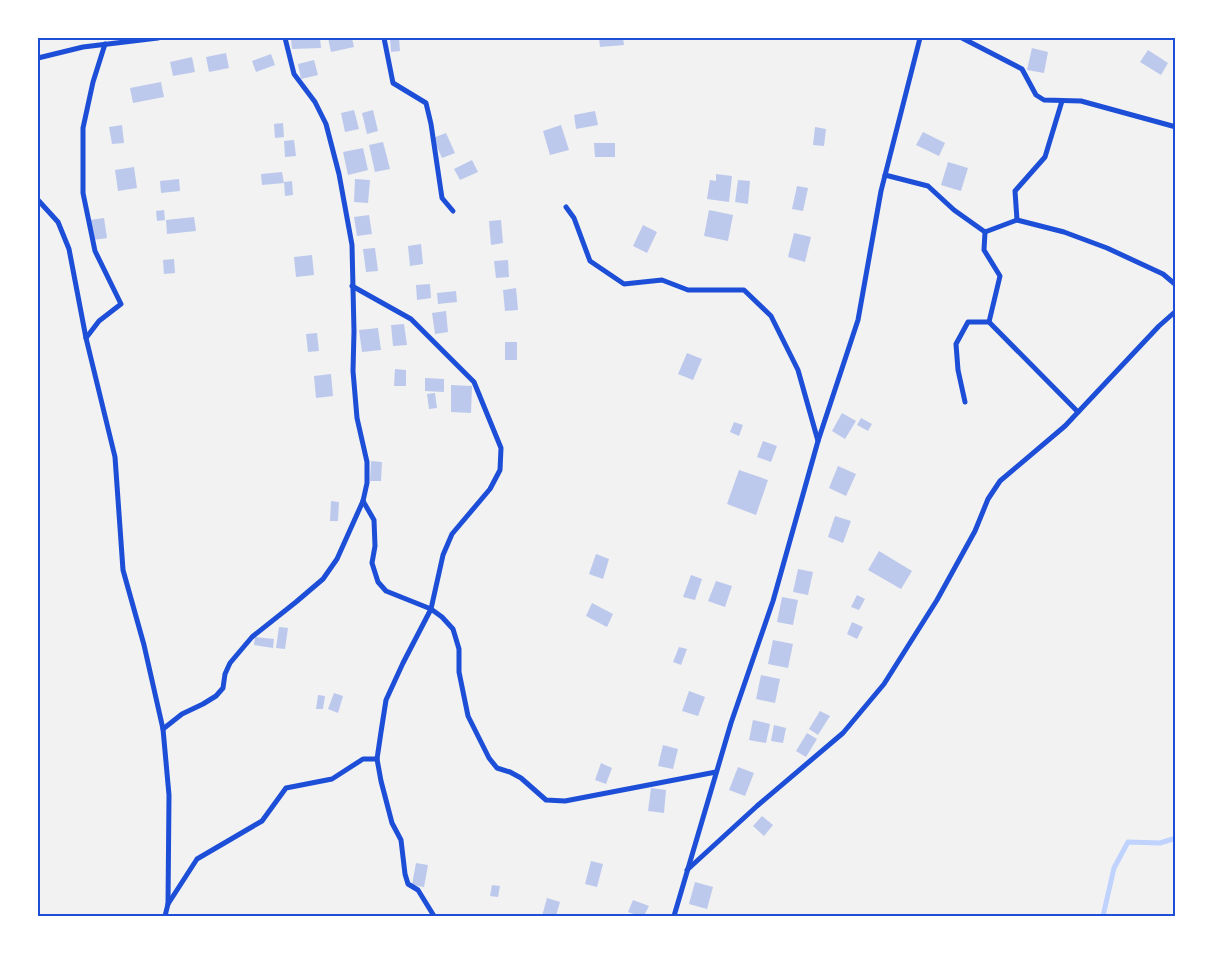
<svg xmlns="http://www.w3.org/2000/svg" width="1213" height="954" font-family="'Exo 2',sans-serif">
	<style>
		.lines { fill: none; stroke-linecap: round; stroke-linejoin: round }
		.stream { stroke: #bfd3fe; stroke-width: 5 }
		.building { fill: #bdc9ec }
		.minor { stroke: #1d4ed8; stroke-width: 5 }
		.neatline { fill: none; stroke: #1d4ed8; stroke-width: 2 }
	</style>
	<rect width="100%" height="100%" fill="#f2f2f2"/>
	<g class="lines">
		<path class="stream" d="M1103,916L1114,868L1128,842L1160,843L1176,838"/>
	</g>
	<g class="building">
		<path d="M291,38H320L321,48L292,49Z"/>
		<path d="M328,38H352L354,47L331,52Z"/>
		<path d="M390,38H399L400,51L391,52Z"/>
		<path d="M599,38H623L624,45L600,47Z"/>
		<path d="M1032,48L1048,52L1044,73L1027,70Z"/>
		<path d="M1148,50L1168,63L1161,75L1140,62Z"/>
		<path d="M226,53L229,68L209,72L206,57Z"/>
		<path d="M271,54L275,65L256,72L252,61Z"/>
		<path d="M192,57L195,72L173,76L170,62Z"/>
		<path d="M314,60L318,75L301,79L298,64Z"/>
		<path d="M161,82L164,97L133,103L130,88Z"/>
		<path d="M354,110L359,129L345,132L341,113Z"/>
		<path d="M373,110L378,131L367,134L362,113Z"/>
		<path d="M595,111L598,125L576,129L574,115Z"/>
		<path d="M283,123L284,137L275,138L274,124Z"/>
		<path d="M122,125L124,143L112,144L109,127Z"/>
		<path d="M561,125L569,150L550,155L543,131Z"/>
		<path d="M815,127L826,129L824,146L813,145Z"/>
		<path d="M923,132L945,143L939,156L916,145Z"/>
		<path d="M446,133L455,153L442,158L433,138Z"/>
		<path d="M294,140L296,156L285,157L284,141Z"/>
		<path d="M383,142L390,169L375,172L369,145Z"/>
		<path d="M594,143H615V157H595Z"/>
		<path d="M363,148L368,170L348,175L343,152Z"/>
		<path d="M472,160L478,172L460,180L454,169Z"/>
		<path d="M948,162L968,168L961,191L941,185Z"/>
		<path d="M134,167L137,188L118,191L115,170Z"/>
		<path d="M282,172L284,183L262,185L261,174Z"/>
		<path d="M716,174L732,176L729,202L707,199L710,180L716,181Z"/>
		<path d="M179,179L180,191L161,193L160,181Z"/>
		<path d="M355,179L370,180L368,203L354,202Z"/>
		<path d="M738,180L750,181L748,204L735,202Z"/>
		<path d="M292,181L293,195L285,196L284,182Z"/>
		<path d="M797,186L808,188L803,211L792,209Z"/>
		<path d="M164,210L165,220L157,221L156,211Z"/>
		<path d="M709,210L733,215L728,241L704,236Z"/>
		<path d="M369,215L372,234L357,236L354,217Z"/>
		<path d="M194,217L196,231L167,234L166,220Z"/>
		<path d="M104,218L107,238L93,240L90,220Z"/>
		<path d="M501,220L503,243L491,245L489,221Z"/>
		<path d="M643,225L657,232L647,253L633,246Z"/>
		<path d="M794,233L811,237L805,262L788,257Z"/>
		<path d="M421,244L423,264L410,266L408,246Z"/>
		<path d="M375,248L378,271L366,272L363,249Z"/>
		<path d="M312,255L314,275L296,277L294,257Z"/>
		<path d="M174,259L175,273L164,274L163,260Z"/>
		<path d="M508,260L509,277L496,278L494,261Z"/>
		<path d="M430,284L431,298L417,300L416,285Z"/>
		<path d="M516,288L518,310L505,311L503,290Z"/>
		<path d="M456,291L457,302L438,304L437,293Z"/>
		<path d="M446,311L448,332L435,334L432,313Z"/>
		<path d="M404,324L407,345L393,346L391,325Z"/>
		<path d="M378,328L381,350L362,352L359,330Z"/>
		<path d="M317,333L319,351L308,352L306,334Z"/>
		<rect x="505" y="342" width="12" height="18"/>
		<path d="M687,353L702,359L693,380L678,374Z"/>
		<path d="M395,369L406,370V386H394Z"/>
		<path d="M331,374L333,396L316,398L314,376Z"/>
		<path d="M425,378L444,379V392L425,391Z"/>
		<path d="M451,385L472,386L471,413L451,412Z"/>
		<path d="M435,393L437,408L429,409L427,394Z"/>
		<path d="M842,413L856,421L845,439L832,431Z"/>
		<path d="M861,418L872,424L868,431L857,425Z"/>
		<path d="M734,422L743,425L739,436L730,432Z"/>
		<path d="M763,441L777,446L771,462L757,457Z"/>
		<path d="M371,461L382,462L381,481H370Z"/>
		<path d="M838,466L856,474L846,496L829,488Z"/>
		<path d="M739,470L768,480L756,515L727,504Z"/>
		<path d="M331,501L339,502L338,521H330Z"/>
		<path d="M835,516L851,521L843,543L828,537Z"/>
		<path d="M879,551L912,571L901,589L868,570Z"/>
		<path d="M596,554L609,559L603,579L589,574Z"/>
		<path d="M798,569L813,572L808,595L793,592Z"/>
		<path d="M691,575L702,579L695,600L683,597Z"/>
		<path d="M716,581L732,586L725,607L708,601Z"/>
		<path d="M857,595L865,599L859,610L851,607Z"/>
		<path d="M782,597L798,600L793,625L777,622Z"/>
		<path d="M592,603L613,614L607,627L586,616Z"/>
		<path d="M852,622L863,627L857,639L847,634Z"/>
		<path d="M279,627L288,628L285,649L276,648Z"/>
		<path d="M255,637L274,639L273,648L254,645Z"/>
		<path d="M773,640L793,644L788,668L768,664Z"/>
		<path d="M679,647L687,649L681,665L673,662Z"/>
		<path d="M761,675L780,679L775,703L756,699Z"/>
		<path d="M689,691L705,697L698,716L682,711Z"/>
		<path d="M334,693L343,696L338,713L328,709Z"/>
		<path d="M318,695L325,696L323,709H316Z"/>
		<path d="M820,711L830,716L818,735L809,729Z"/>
		<path d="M753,720L770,724L766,743L749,740Z"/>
		<path d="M774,725L786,728L783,743L771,741Z"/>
		<path d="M807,733L817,739L806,757L796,751Z"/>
		<path d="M663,745L678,749L673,769L658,766Z"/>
		<path d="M601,763L612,768L606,784L595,780Z"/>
		<path d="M738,767L754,773L745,796L729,790Z"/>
		<path d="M651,788L666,790L664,813L648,811Z"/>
		<path d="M762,816L773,825L764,836L753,826Z"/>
		<path d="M591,861L603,864L597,887L585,884Z"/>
		<path d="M416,863L428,865L424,887L412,885Z"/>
		<path d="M695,882L713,887L707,909L689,904Z"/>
		<path d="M492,885L500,886L498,897L490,896Z"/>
		<path d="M547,898L560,902L556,916H542Z"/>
		<path d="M633,900L649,906L644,916H639L628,912Z"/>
	</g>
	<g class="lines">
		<g class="minor">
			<path d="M384,38L393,83L426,103L431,124L442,198L453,211"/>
			<path d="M962,38L1022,69L1036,95L1044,100L1081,101L1176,127"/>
			<path d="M38,58L83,47L158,38"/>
			<path d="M885,175L928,186L954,210L985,232L1017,220L1064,232L1107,248L1163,274L1176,285"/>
			<path d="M38,200L58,222L69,249L86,338L115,457L123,570L144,645L163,729L169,795L168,904L165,916"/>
			<path d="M566,207L574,218L590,261L624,284L662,280L688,290H744L771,316L798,370L818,441"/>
			<path d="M1017,220L1015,191L1045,157L1062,101"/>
			<path d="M985,232L984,250L1000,276L989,322"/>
			<path d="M352,286L411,319L474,382L501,448L500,470L490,489L452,534L443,555L431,609L403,663L386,700L381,732L377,759L381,781L392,823L401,840L405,874L408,884L418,890L434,916"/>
			<path d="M86,338L99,321L121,304L95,251L83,193V128L93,82L105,44"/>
			<path d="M965,402L958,370L956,344L968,322H989L1078,412"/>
			<path d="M363,501L374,520L375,546L372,563L378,582L386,591L431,609L442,617L453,629L459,649V672L468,716L489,758L497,768L510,772L521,778L546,800L565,801L716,772"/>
			<path d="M163,729L182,714L203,704L216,696L223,688L225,674L230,663L252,637L296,602L323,579L337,559L363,501L367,483V462L357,418L353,371L354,331L352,245L339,174L326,124L315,102L294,74L285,38"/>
			<path d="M687,870L757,806L843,733L884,684L937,600L975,531L988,499L1000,481L1065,426L1159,326L1176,311"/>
			<path d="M168,904L197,859L262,821L286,788L332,779L363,759H377"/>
			<path d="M674,916L731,723L773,601L818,441L858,320L881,191L920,38"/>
		</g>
	</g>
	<rect width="1213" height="954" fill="none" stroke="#ffffff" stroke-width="78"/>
	<rect x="39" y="39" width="1135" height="876" class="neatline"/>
</svg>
